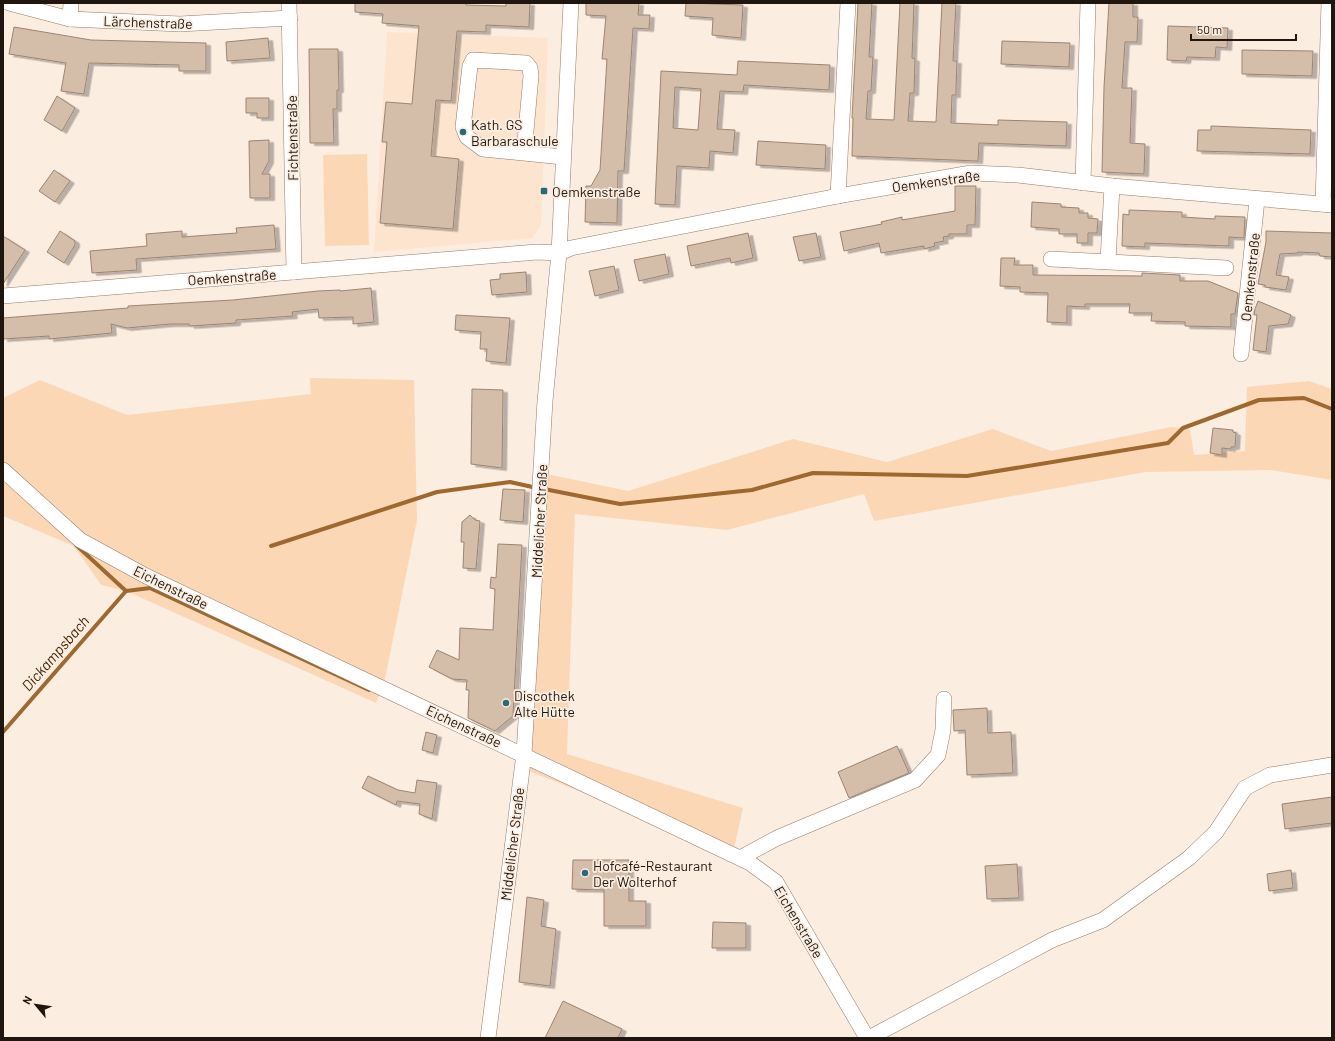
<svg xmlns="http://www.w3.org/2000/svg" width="1335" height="1041" font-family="Barlow,sans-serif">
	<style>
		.built { fill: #fde4cf }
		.green { fill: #fcd7b6 }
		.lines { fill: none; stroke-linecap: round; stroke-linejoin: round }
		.stream { stroke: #9e682e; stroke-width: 4 }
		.building { fill: #d4bda9; stroke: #9b8572; fill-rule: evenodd; filter: url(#shadow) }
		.minor-casing { stroke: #927c69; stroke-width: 16 }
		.minor { stroke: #fff; stroke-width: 15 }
		.poi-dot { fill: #256b79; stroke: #fcede1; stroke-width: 1.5 }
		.labels { text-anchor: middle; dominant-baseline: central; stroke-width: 3.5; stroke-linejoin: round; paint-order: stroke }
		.street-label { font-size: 14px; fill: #1f170f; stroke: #fcede1 }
		.poi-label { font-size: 14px; fill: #1f170f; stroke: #fcede1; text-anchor: start }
		.water-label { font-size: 15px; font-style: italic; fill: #412402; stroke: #fcede1 }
	</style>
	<defs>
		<filter id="shadow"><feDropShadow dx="4.5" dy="2.5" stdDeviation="0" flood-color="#0004"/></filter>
	</defs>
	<rect width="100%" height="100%" fill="#fcede1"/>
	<path class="built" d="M387,32L548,38L541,226L532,238L374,252Z"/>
	<g class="green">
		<path d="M367,154L369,245L325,246L323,155Z"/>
		<path d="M310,378L414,380L417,520L384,684L376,703L126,591L101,585L74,546L3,516V398L40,380L127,415L311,394Z"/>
		<path d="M1309,381L1332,389V480L1271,470L1146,472L874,521L864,494L727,530L575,514L567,754L743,808L733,853L529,771L542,473L628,491L793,439L887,462L993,429L1051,451L1171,427L1190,429L1194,455L1245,451L1247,387Z"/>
	</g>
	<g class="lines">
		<g class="stream">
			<path d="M544,489L620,504L752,490L813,473L967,476L1168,443L1183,428L1259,400L1304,398L1332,409"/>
			<path d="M76,545L126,591L150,588L369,690"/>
			<path d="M271,546L437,492L510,482L537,488"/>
			<path d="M3,732L126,591"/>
		</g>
	</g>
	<g class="building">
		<path d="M355,3H466V5L506,6V3H530L529,27L486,25V32L457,31L451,101L436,100L431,156L459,159L453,229L380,223L387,142H382L386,102L412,104L419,26L382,23L383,14L355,12Z"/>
		<path d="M586,3H639L638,15H650L649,29L633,28L624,171H618L617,223L585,222L586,186H591L600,170L607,59H602L606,16L586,15Z"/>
		<path d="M686,3L743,5L741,38L712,35L713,18L685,16Z"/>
		<path d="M858,3H872L869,57H873L871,91H868L866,119L894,120L900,3H914L912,58L915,59L914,93H910L908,121L936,122L942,3H956L953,61H957L956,88V95H952L951,123L998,125V120L1067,122L1066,146L979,143L978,161L852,156L853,118H852Z"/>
		<path d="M1109,3H1133V17H1138L1137,42H1125L1122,88H1132L1130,143L1145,144L1144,174L1102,172L1104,87Z"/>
		<path d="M1168,26L1228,28L1227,48L1216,47L1215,58L1187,57L1186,61L1167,60Z"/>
		<path d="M14,27L91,40L206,43V71H179V65L89,63L84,94L61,91L66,63L9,54Z"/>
		<path d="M268,38L270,58L227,61L226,42Z"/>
		<path d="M1002,41L1070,43L1069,67L1001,64Z"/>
		<path d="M309,49H338L339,90H337V109H333L334,143H310Z"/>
		<path d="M1242,50L1313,51L1312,76L1242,74Z"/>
		<path d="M738,61L830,65L829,90L744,85L743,92L720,91L717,129L735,130L733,153L710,151L709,168L677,166L675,205L655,204L661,71L737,75ZM675,87L701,89L698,130L673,128Z"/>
		<path d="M57,96L75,108L62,131L44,120Z"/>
		<path d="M246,98H269V118H257V113H246Z"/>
		<path d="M1211,126L1311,130L1310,154L1197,151L1198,130H1211Z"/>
		<path d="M269,140V161L262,174H270V198H250L249,141Z"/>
		<path d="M758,141L826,145L825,169L756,165Z"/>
		<path d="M54,170L70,181L55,202L39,191Z"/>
		<path d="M955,186H976L975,225H967V234H949V236L943,237L944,241L934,243L935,246L924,249V246L881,253L879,243L844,251L840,232L882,224L881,222L902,217V220L955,211Z"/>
		<path d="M1032,202L1061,204V207L1079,208V213H1088V218L1098,219L1097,233H1088V243H1077V234H1059V229L1031,227Z"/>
		<path d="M1129,210L1182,212V217L1215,219V216L1245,217L1244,238L1229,237V246L1145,243V247L1122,246L1123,214L1129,215Z"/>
		<path d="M274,225L276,249L136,259L137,270L92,273L90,251L147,246L146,234L182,231V237L237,233L236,228Z"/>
		<path d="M60,231L75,241V245L64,263L47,252Z"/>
		<path d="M1266,231L1332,233V257L1320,256L1319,253L1298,252V253L1280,254L1276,275L1289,277L1286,290L1265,287V285L1258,284L1266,242Z"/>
		<path d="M748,233L753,258L731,263L730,258L691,266L687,246Z"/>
		<path d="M816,233L821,257L799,261L793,237Z"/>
		<path d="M3,236L25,250L3,284Z"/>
		<path d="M665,254L669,274L639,281L634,260Z"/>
		<path d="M1001,258H1015L1014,265H1033V275L1142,276V273L1180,275V281H1208L1238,293L1235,314H1231V327L1185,326V322L1151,321L1152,313H1129L1130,304H1085V307L1067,306V323L1047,322L1048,293L1020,292V287L1000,286Z"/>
		<path d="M614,266L619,290L595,296L589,271Z"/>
		<path d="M526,272L527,292L492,295L490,280L500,279V274Z"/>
		<path d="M371,288L374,322L353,324V317L319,318L318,309L292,312L293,316L236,320V323L190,326L189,324H170L127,328L111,324L112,333L49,339V336L3,339V318L128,308V306L233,300L318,291L340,290V291Z"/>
		<path d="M1258,301L1291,315L1288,324L1269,326L1266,352L1253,350L1257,315H1254L1255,309Z"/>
		<path d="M456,315L510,318L506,363L486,361L487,349H480L481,332L455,330Z"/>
		<path d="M472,389L503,390L502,468L471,464Z"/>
		<path d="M1213,428L1233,430V432L1236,433L1235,447H1231V449L1222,448V455L1210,453Z"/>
		<path d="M503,489L525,490L523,522L500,520Z"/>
		<path d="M470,515L475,520L480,521L476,569L463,568L464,542H461L462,522Z"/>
		<path d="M498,544L522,545L513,716L495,731L468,718L469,690H466L467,680L452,679L429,667L437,650L459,660L460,628L493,630L495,589L490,588L491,577L496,578Z"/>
		<path d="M987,708L988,733L1011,732L1013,773L967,775L965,730L954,731L953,710Z"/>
		<path d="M426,732L437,735L433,753L422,750Z"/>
		<path d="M897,746L909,773L849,798L838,772Z"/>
		<path d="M368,776L398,790L415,793L417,780L437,783L432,819L419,814L420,804L397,801L396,805L362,788Z"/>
		<path d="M1332,797V823L1285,829L1282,804Z"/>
		<path d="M573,860H629V901H646V926H604V890L572,889Z"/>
		<path d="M1017,864L1019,898L987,899L985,866Z"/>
		<path d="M1291,870L1293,888L1269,891L1267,874Z"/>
		<path d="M527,897L544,900L541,926L556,929L550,986L519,982Z"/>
		<path d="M713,922L746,923V948H712Z"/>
		<path d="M563,1001L622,1029L618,1038H545Z"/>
	</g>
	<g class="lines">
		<defs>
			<g id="minor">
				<path d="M9,3L70,19L180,24L290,18"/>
				<path d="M289,3L294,272"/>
				<path d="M70,19L71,3"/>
				<path d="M524,153L531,76L530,68L526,63L473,60L470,66L463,127L467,137L483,149L563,157"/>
				<path d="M1083,183L1088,3"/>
				<path d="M838,196L848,3"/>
				<path d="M1323,204L1329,3"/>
				<path d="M1051,259L1226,268"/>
				<path d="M1108,261L1112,186"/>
				<path d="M3,296L537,252L559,253L571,248L838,196L971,173L1018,175L1112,186L1332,205"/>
				<path d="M1241,354L1257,200"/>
				<path d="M3,470L80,540L146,576L750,863L776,882L867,1038"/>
				<path d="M740,858L777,838L915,780L938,755L943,730L944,699"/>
				<path d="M488,1038L524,754L545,401L559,253L571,3"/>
				<path d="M869,1038L1052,940L1103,920L1189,858L1216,832L1245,788L1270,775L1332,765"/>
			</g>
		</defs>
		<use href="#minor" class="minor-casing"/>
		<use href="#minor" class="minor"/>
	</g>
	<g class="poi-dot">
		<circle cx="463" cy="132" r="4"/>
		<rect x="540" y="187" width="8" height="8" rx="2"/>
		<circle cx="506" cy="703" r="4"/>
		<circle cx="585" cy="873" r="4"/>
	</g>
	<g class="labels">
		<g class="street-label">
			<text transform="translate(148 22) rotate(2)">Lärchenstraße</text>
			<text transform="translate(292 138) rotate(-91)">Fichtenstraße</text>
			<text transform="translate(936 181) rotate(-8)">Oemkenstraße</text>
			<text transform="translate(232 277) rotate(-4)">Oemkenstraße</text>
			<text transform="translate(1250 277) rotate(-84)">Oemkenstraße</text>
			<text transform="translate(539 521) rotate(-87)">Middelicher Straße</text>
			<text transform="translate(171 587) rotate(26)">Eichenstraße</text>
			<text transform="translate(464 726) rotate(25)">Eichenstraße</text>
			<text transform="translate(512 844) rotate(-83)">Middelicher Straße</text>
			<text transform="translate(799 922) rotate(59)">Eichenstraße</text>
		</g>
		<g class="poi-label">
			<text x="471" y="124">Kath. GS<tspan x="471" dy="16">Barbaraschule</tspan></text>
			<text x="552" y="191">Oemkenstraße</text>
			<text x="514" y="695">Discothek<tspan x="514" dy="16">Alte Hütte</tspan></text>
			<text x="593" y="865">Hofcafé-Restaurant<tspan x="593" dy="16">Der Wolterhof</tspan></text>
		</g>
		<g class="water-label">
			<text transform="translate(55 653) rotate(-49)">Dickampsbach</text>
		</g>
	</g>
	<rect width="1335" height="1041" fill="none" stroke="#1f170f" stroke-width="8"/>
	<g transform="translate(36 1005) rotate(299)" stroke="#fcede1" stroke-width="3" paint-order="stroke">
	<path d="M0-3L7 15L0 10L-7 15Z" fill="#1f170f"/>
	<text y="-6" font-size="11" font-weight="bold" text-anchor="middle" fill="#1f170f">N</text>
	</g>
	<path d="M1191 34v6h105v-6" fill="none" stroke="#1f170f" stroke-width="2"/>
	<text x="1197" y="34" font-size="12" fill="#1f170f" stroke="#fcede1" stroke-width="3" paint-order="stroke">50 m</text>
</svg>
